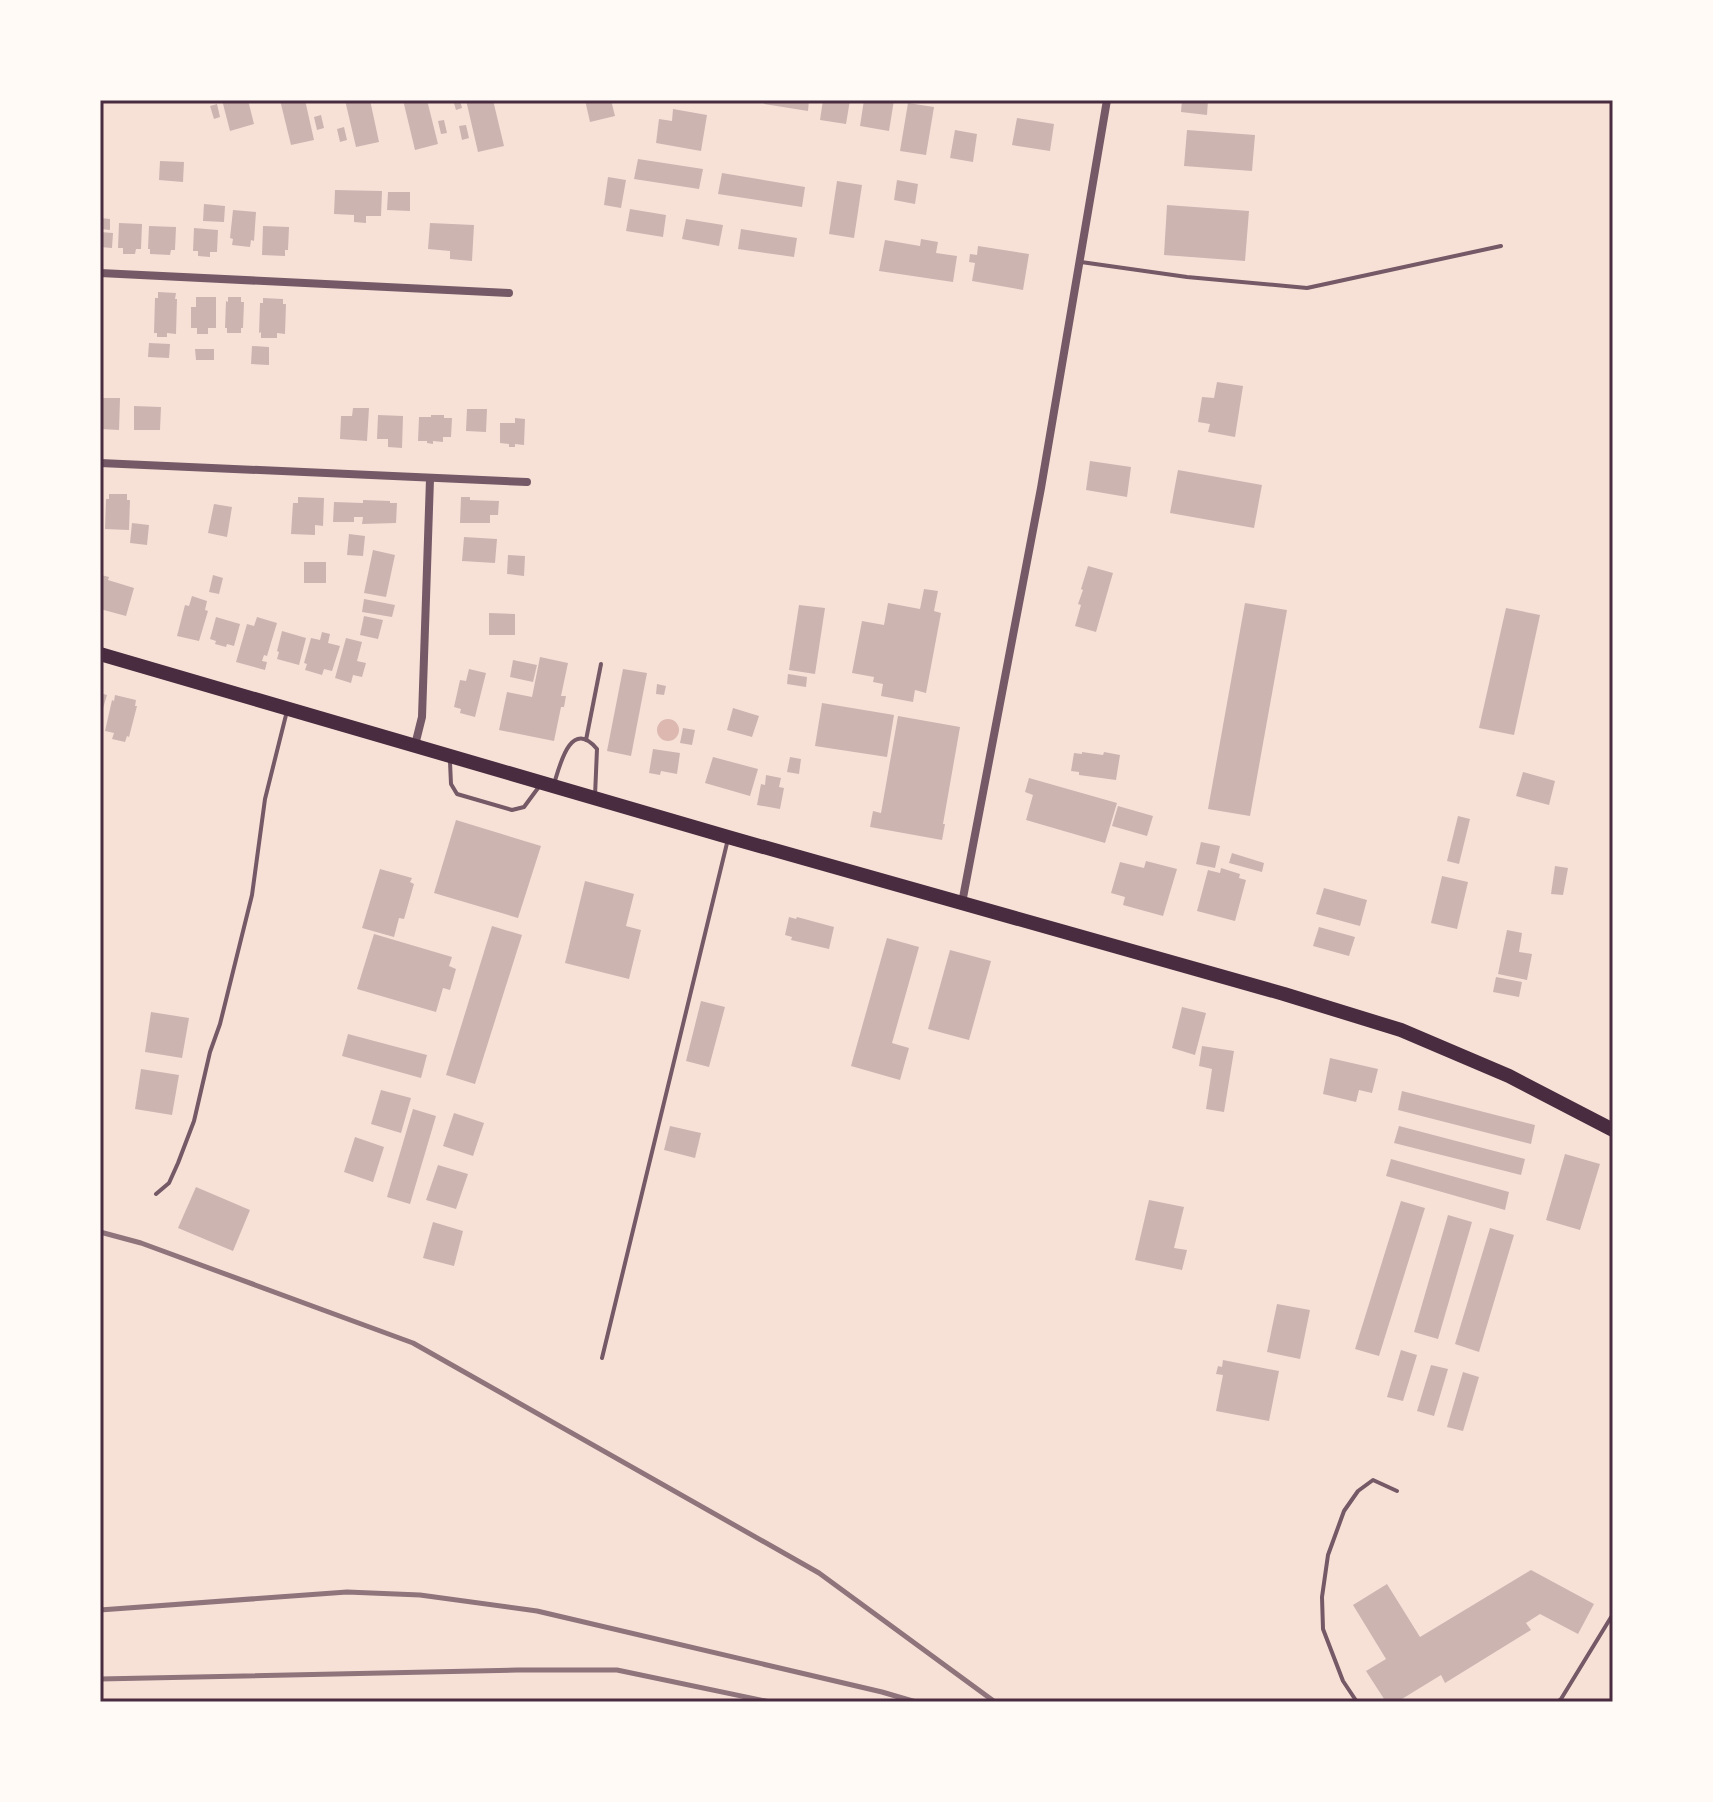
<svg xmlns="http://www.w3.org/2000/svg" width="1713" height="1802" font-family="Roboto,sans-serif">
	<style>
		.water { fill: #dcb8b0 }
		.building { fill: #ccb4b1 }
		.lines { fill: none; stroke-linecap: round; stroke-linejoin: round }
		.service { stroke: #755966; stroke-width: 4 }
		.minor { stroke: #755966; stroke-width: 8 }
		.primary { stroke: #4a2c40; stroke-width: 14 }
		.rail { stroke: #8f747c; stroke-width: 5 }
		.neatline { fill: none; stroke: #4a2c40; stroke-width: 3 }
	</style>
	<rect width="100%" height="100%" fill="#f7e1d7"/>
	<circle class="water" cx="668" cy="730" r="11"/>
	<g class="building">
		<path d="M222,100H248L254,124L230,131Z"/>
		<path d="M280,100H305L314,140L291,145Z"/>
		<path d="M345,100H370L379,142L356,147Z"/>
		<path d="M403,100H427L438,144L415,150Z"/>
		<path d="M453,100H460L462,108L456,110Z"/>
		<path d="M466,100H493L504,146L478,152Z"/>
		<path d="M585,100H611L615,116L590,122Z"/>
		<path d="M765,100H809L808,111L764,104Z"/>
		<path d="M823,100H850L846,124L820,120Z"/>
		<path d="M864,100H894L889,131L860,126Z"/>
		<path d="M1182,100H1208L1207,115L1181,112Z"/>
		<path d="M908,103L934,107L926,155L900,151Z"/>
		<path d="M217,104L220,117L214,119L210,106Z"/>
		<path d="M673,109L707,115L701,151L656,143L659,119L672,121Z"/>
		<path d="M321,115L324,128L317,130L314,117Z"/>
		<path d="M1017,118L1054,124L1050,151L1012,145Z"/>
		<path d="M444,120L447,133L441,134L438,121Z"/>
		<path d="M466,125L469,138L462,140L459,126Z"/>
		<path d="M344,127L347,140L340,142L337,129Z"/>
		<path d="M955,130L977,134L973,162L950,158Z"/>
		<path d="M1187,130L1255,135L1252,171L1184,166Z"/>
		<path d="M638,159L703,169L699,189L634,179Z"/>
		<path d="M160,161L184,162L183,182L159,180Z"/>
		<path d="M722,173L805,187L802,207L718,194Z"/>
		<path d="M608,177L626,180L621,208L604,205Z"/>
		<path d="M897,180L918,184L915,204L894,200Z"/>
		<path d="M837,181L862,185L854,238L829,234Z"/>
		<path d="M335,190L382,191L381,216H366V223L354,222V215L334,214Z"/>
		<path d="M388,192H410V211L387,210Z"/>
		<path d="M204,204L225,206L224,222L203,221Z"/>
		<path d="M1167,205L1249,211L1245,261L1164,255Z"/>
		<path d="M630,209L666,215L663,237L626,231Z"/>
		<path d="M233,210L256,212L254,241L251,240L250,247L232,245L233,239L230,238Z"/>
		<path d="M100,218L110,219V230L100,229Z"/>
		<path d="M686,219L723,225L719,246L682,239Z"/>
		<path d="M119,223L142,224L141,249H136L135,254H123V248H118Z"/>
		<path d="M430,223L474,225L472,261L450,259V251L428,249Z"/>
		<path d="M149,226L176,227L175,250H171L170,255L150,254V249H148Z"/>
		<path d="M263,226L289,227L288,250H285V256L262,255Z"/>
		<path d="M194,228L218,230L217,252H210V257L198,256V251H193Z"/>
		<path d="M741,229L797,238L794,257L738,249Z"/>
		<path d="M100,232L113,233L112,248L100,247Z"/>
		<path d="M921,239L938,242L936,253L957,256L953,282L879,271L885,240L920,246Z"/>
		<path d="M978,246L1029,254L1023,290L972,281L975,263L969,262L970,254L977,255Z"/>
		<path d="M158,292L176,293L175,299H177L176,334L167,333V337H157V333H154L155,298H158Z"/>
		<path d="M196,297H216V328H208V334H197V328H191V307H196Z"/>
		<path d="M228,297H241V302H244L243,328H241V333H227V328H225L226,301L228,302Z"/>
		<path d="M263,298L283,299V304H286L285,334L277,333V338H261V332L259,333L260,303H263Z"/>
		<path d="M149,343L170,344L169,358L148,357Z"/>
		<path d="M252,346L269,347V365L251,364Z"/>
		<path d="M195,349H214V360H196Z"/>
		<path d="M1217,382L1243,386L1235,437L1208,432L1210,424L1198,422L1202,397L1214,398Z"/>
		<path d="M100,398H120L119,430L100,429Z"/>
		<path d="M134,406L161,407L160,430H134Z"/>
		<path d="M353,408H369L367,441L340,439L341,416H352Z"/>
		<path d="M467,409H487L486,432L466,431Z"/>
		<path d="M378,415L403,416L402,448L388,447V439H377Z"/>
		<path d="M431,415H444V418H452L451,437H443V442L433,441V444L427,443V441H418L419,417H431Z"/>
		<path d="M515,418L525,419L524,445L515,444V447H509V444L500,443V423H515Z"/>
		<path d="M1090,461L1131,467L1127,497L1086,490Z"/>
		<path d="M1178,470L1262,485L1254,528L1170,513Z"/>
		<path d="M109,494H127V500H130L129,530L105,529L106,499H109Z"/>
		<path d="M298,497L324,498L323,526L315,525V535L291,534L293,503H298Z"/>
		<path d="M461,497H470V500L499,501L498,515H490V523H460Z"/>
		<path d="M363,500L390,501V503H397L396,523L362,524L363,517H354V522H333L334,502L363,503Z"/>
		<path d="M214,504L232,507L227,537L208,533Z"/>
		<path d="M132,523L149,525L147,545L130,543Z"/>
		<path d="M349,534L365,536L363,556L347,555Z"/>
		<path d="M464,537L497,539L495,563L462,561Z"/>
		<path d="M373,550L395,555L386,597L364,593Z"/>
		<path d="M508,555L525,556L524,576L507,574Z"/>
		<rect x="304" y="562" width="22" height="21"/>
		<path d="M1088,566L1113,573L1096,632L1075,626L1081,605L1078,604L1083,590L1081,589Z"/>
		<path d="M101,575L109,577L108,580L134,588L126,616L100,609Z"/>
		<path d="M213,575L223,578L219,594L209,592Z"/>
		<path d="M924,589L938,591L934,611L941,613L926,693L915,690L913,702L881,696L883,684L873,682L874,677L852,673L862,621L884,625L888,603L920,609Z"/>
		<path d="M192,596L207,601L205,610L208,611L199,641L177,636L185,605L189,606Z"/>
		<path d="M364,599L395,605L392,617L362,612Z"/>
		<path d="M1245,603L1287,610L1250,816L1208,809Z"/>
		<path d="M799,605L825,608L815,674L789,670Z"/>
		<path d="M1506,608L1540,615L1514,735L1479,728Z"/>
		<path d="M489,613L515,614V635H489Z"/>
		<path d="M364,616L383,620L378,639L360,635Z"/>
		<path d="M216,617L240,624L234,646L227,644L226,647L215,644L216,641L210,639Z"/>
		<path d="M257,617L277,623L267,656L264,655L262,661L267,662L265,670L236,662L247,624L254,626Z"/>
		<path d="M282,631L306,638L299,665L277,659L279,652L277,651Z"/>
		<path d="M322,632L330,634L328,643L340,646L332,671L324,669L322,675L305,670L307,664L304,663L311,638L320,640Z"/>
		<path d="M346,638L362,642L357,661L366,663L362,677L353,675L351,683L335,678Z"/>
		<path d="M540,657L568,663L561,696H566L564,707H561L554,741L499,730L507,692L532,697Z"/>
		<path d="M513,660L537,665L533,682L510,677Z"/>
		<path d="M469,669L486,673L475,717L460,713L461,709L454,707L460,680L466,681Z"/>
		<path d="M623,669L647,673L631,756L607,751Z"/>
		<path d="M788,674L807,677L806,687L787,684Z"/>
		<path d="M657,684L666,686L664,695L656,694Z"/>
		<path d="M100,693L107,695L101,715H100Z"/>
		<path d="M115,695L136,700L135,706H137L129,737L127,736L125,742L112,739L114,733L105,731L112,700L114,701Z"/>
		<path d="M822,703L894,715L887,757L815,746Z"/>
		<path d="M733,708L759,716L752,737L727,730Z"/>
		<path d="M898,716L960,727L943,824H945L942,840L870,827L873,811L881,813Z"/>
		<path d="M683,728L695,730L692,745L680,743Z"/>
		<path d="M653,749L680,753L677,774L661,771L660,775L649,773Z"/>
		<path d="M1082,752L1103,755L1104,752L1120,755L1116,780L1079,775V772L1071,771L1074,753L1082,754Z"/>
		<path d="M713,757L758,769L750,796L705,783Z"/>
		<path d="M790,757L801,759L799,774L787,772Z"/>
		<path d="M1523,772L1555,781L1549,805L1516,796Z"/>
		<path d="M766,775L781,778L779,787L784,788L780,809L757,805L761,784L765,785Z"/>
		<path d="M1029,778L1117,803L1105,843L1026,820L1033,795L1025,792Z"/>
		<path d="M1118,806L1153,816L1147,836L1112,826Z"/>
		<path d="M1458,816L1470,819L1459,864L1447,861Z"/>
		<path d="M456,820L541,846L518,918L434,893Z"/>
		<path d="M1201,842L1220,846L1215,868L1196,864Z"/>
		<path d="M1232,853L1264,863L1262,872L1229,863Z"/>
		<path d="M1146,861L1177,869L1163,916L1123,905L1125,897L1111,893L1120,862L1144,868Z"/>
		<path d="M1555,866L1568,868L1563,895L1551,894Z"/>
		<path d="M1221,868L1240,874L1239,878L1246,880L1235,921L1197,911L1208,870L1220,873Z"/>
		<path d="M380,869L412,878L410,882L414,884L404,919L399,918L394,937L362,928Z"/>
		<path d="M1442,876L1468,882L1457,929L1431,923Z"/>
		<path d="M585,881L634,894L626,926L641,930L629,979L565,963Z"/>
		<path d="M1324,888L1367,900L1360,926L1316,914Z"/>
		<path d="M789,917L796,919L797,917L834,927L829,949L791,940L792,937L785,935Z"/>
		<path d="M492,926L522,935L475,1084L446,1075Z"/>
		<path d="M1319,927L1355,937L1349,956L1313,946Z"/>
		<path d="M1507,930L1522,933L1519,952L1532,954L1527,980L1498,974Z"/>
		<path d="M374,934L452,957L449,966L456,969L450,990L443,988L436,1012L357,989Z"/>
		<path d="M887,938L919,947L892,1043L909,1048L900,1080L851,1066Z"/>
		<path d="M950,950L991,961L969,1040L928,1029Z"/>
		<path d="M1496,977L1522,982L1519,997L1493,992Z"/>
		<path d="M701,1001L725,1007L709,1067L686,1061Z"/>
		<path d="M1182,1007L1206,1013L1195,1055L1172,1048Z"/>
		<path d="M151,1012L189,1018L182,1058L145,1052Z"/>
		<path d="M348,1034L427,1055L421,1078L342,1056Z"/>
		<path d="M1202,1046L1234,1051L1224,1112L1206,1109L1212,1069L1199,1066Z"/>
		<path d="M1330,1058L1378,1069L1372,1093L1359,1090L1356,1102L1323,1094Z"/>
		<path d="M141,1069L179,1075L172,1115L135,1109Z"/>
		<path d="M381,1090L411,1098L401,1133L371,1124Z"/>
		<path d="M1402,1091L1535,1125L1531,1144L1398,1110Z"/>
		<path d="M413,1109L436,1116L410,1204L387,1197Z"/>
		<path d="M454,1113L484,1123L473,1156L443,1146Z"/>
		<path d="M670,1126L701,1133L695,1158L664,1150Z"/>
		<path d="M1399,1126L1525,1159L1521,1175L1394,1143Z"/>
		<path d="M355,1137L384,1147L373,1182L344,1172Z"/>
		<path d="M1565,1154L1600,1164L1580,1230L1546,1220Z"/>
		<path d="M1391,1159L1509,1192L1505,1210L1386,1176Z"/>
		<path d="M438,1165L468,1174L456,1209L426,1200Z"/>
		<path d="M196,1187L250,1210L233,1251L178,1228Z"/>
		<path d="M1149,1200L1184,1207L1174,1248L1187,1250L1182,1270L1135,1260Z"/>
		<path d="M1401,1201L1425,1208L1379,1356L1355,1349Z"/>
		<path d="M1448,1215L1472,1222L1438,1339L1414,1332Z"/>
		<path d="M433,1222L463,1231L454,1266L423,1258Z"/>
		<path d="M1490,1228L1514,1235L1479,1352L1455,1344Z"/>
		<path d="M1277,1304L1310,1310L1300,1359L1267,1352Z"/>
		<path d="M1401,1350L1417,1355L1403,1401L1387,1397Z"/>
		<path d="M1223,1360L1279,1371L1269,1421L1216,1411L1223,1375L1216,1374L1218,1366L1222,1367Z"/>
		<path d="M1431,1365L1448,1369L1434,1416L1417,1411Z"/>
		<path d="M1463,1372L1479,1377L1463,1431L1447,1427Z"/>
		<path d="M1531,1570L1594,1604L1578,1634L1540,1614L1526,1623L1531,1630L1445,1683L1441,1675L1397,1702H1386L1366,1671L1386,1659L1353,1605L1387,1584L1420,1637Z"/>
	</g>
	<g class="lines">
		<g class="service">
			<path d="M1081,262L1187,277L1307,288L1501,246"/>
			<path d="M586,740L601,664"/>
			<path d="M450,762L451,784L457,794L512,810L524,807L541,784"/>
			<path d="M554,784C560,764 571,718 597,749L595,796"/>
			<path d="M156,1194L169,1183L178,1163L194,1121L210,1052L220,1024L252,895L265,799L287,711"/>
			<path d="M602,1358L728,839"/>
			<path d="M1357,1702L1343,1681L1323,1629L1322,1597L1328,1555L1344,1511L1358,1491L1373,1480L1397,1491"/>
			<path d="M1557,1702L1561,1699L1613,1614"/>
		</g>
		<g class="minor">
			<path d="M100,273L509,293"/>
			<path d="M100,463L527,482"/>
			<path d="M415,745L422,717L430,479"/>
			<path d="M962,903L1041,488L1107,100"/>
		</g>
		<path class="primary" d="M100,654L728,837L1284,994L1401,1030L1509,1076L1613,1130"/>
		<g class="rail">
			<path d="M100,1232L141,1243L413,1343L819,1573L995,1702"/>
			<path d="M100,1610L347,1592L420,1595L537,1611L882,1692L916,1702"/>
			<path d="M100,1679L517,1670H617L770,1702"/>
		</g>
	</g>
	<rect width="1713" height="1802" fill="none" stroke="#fffaf5" stroke-width="204"/>
	<rect x="102" y="102" width="1509" height="1598" class="neatline"/>
</svg>
